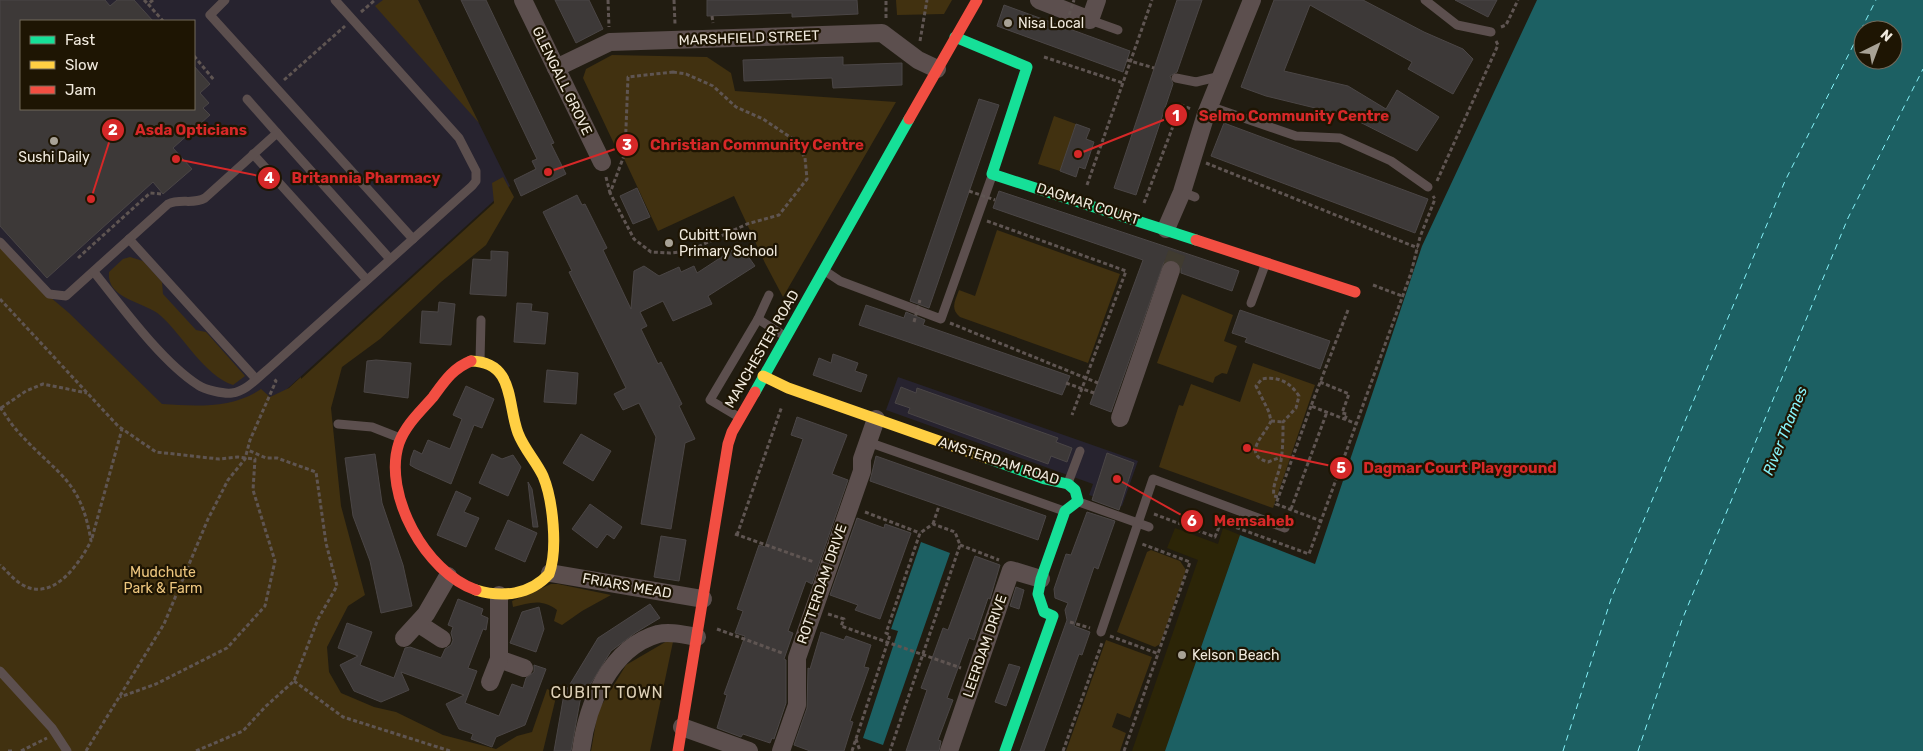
<svg xmlns="http://www.w3.org/2000/svg" width="1923" height="751" font-family="Rubik,sans-serif">
	<style>
		.commercial { fill: #27232f; fill-rule: evenodd }
		.green { fill: #413110 }
		.sand { fill: #2c2507 }
		.water { fill: #1c6063; fill-rule: evenodd }
		.lines { fill: none; stroke-linecap: round; stroke-linejoin: round }
		.ferry { stroke: #86f2f9; stroke-width: 1; stroke-dasharray: 6 5; stroke-linecap: butt }
		.building { fill: #3d3938; stroke: #4b4646 }
		.street-tunnel { stroke: #403b30; stroke-width: 18; stroke-dasharray: 18 9; stroke-linecap: butt }
		.path { stroke: #5f5552; stroke-width: 3; stroke-dasharray: 4 2.5; stroke-linecap: butt }
		.lane { stroke: #5c4f4e; stroke-width: 9 }
		.street { stroke: #5c4f4e; stroke-width: 18 }
		.fast { stroke: #16e098; stroke-width: 11 }
		.slow { stroke: #ffcf43; stroke-width: 11 }
		.jam { stroke: #f24e42; stroke-width: 11 }
		.path-bridge { stroke: #5f5552; stroke-width: 3; stroke-dasharray: 4 2.5; stroke-linecap: butt }
		.poi-dot { fill: #a8a296; stroke: #1e1503; stroke-width: 2 }
		.labels { text-anchor: middle; dominant-baseline: central; stroke-width: 4.5; stroke-linejoin: round; paint-order: stroke }
		.poi-label { font-size: 14px; fill: #f1eade; stroke: #1e1503; text-anchor: start }
		.street-label { font-size: 14px; fill: #f1eade; stroke: #1e1503 }
		.park-label { font-size: 14px; fill: #edc67e; stroke: #1e1503 }
		.water-label { font-size: 15px; font-style: italic; fill: #86f2f9; stroke: #1e1503 }
		.quarter-label { font-size: 16px; letter-spacing: 1px; fill: #ddd0b7; stroke: #1e1503 }
		.leader { fill: none; stroke: #d62828; stroke-width: 2 }
		.callout-dot { fill: #d62828; stroke: #1e1503; stroke-width: 2 }
		.mark-label { font-size: 15px; text-anchor: middle; font-weight: bold; fill: #fff }
		.callout-label { font-size: 15px; text-anchor: middle; font-weight: bold; fill: #d62828; stroke: #1e1503; stroke-width: 4.5; stroke-linejoin: round; paint-order: stroke }
	</style>
	<rect width="100%" height="100%" fill="#211c11"/>
	<g class="commercial">
		<path d="M0,0H418L510,186L264,410L144,418L0,264ZM21,21H194V109H21Z"/>
		<path d="M898,377L1138,461L1122,506L1089,495L1093,484L886,410Z"/>
	</g>
	<g class="green">
		<path d="M383,0H418L479,123L375,6Z"/>
		<path d="M896,0H952L944,14L897,15Z"/>
		<path d="M612,55L707,57L731,73L735,91L896,102L783,297L765,263L734,196L658,231L620,150L635,143L632,140L616,148L583,78L586,69Z"/>
		<path d="M1054,116L1076,124L1060,171L1038,164Z"/>
		<path d="M503,177L514,197L486,245L441,282L380,339L342,367L331,408L341,506L365,595L348,606L327,647L329,672L341,693L374,707L396,712L443,735L496,749L517,736L532,732L547,689L557,693L543,751H0V246L37,286L69,313L162,404C195,406 232,409 261,389L270,397L289,388L301,377V379L494,203L492,183Z"/>
		<path d="M997,230L1120,274L1088,363L960,317C950,309 955,301 959,290L975,296Z"/>
		<path d="M130,257L143,261L162,282L163,294L196,330L206,332L245,376L233,385C205,376 183,336 161,316C147,302 106,300 109,272L123,259Z"/>
		<path d="M1182,294L1233,315L1224,341L1237,346L1227,374L1222,373L1215,377L1213,383L1157,363Z"/>
		<path d="M1253,363L1315,385L1273,508L1159,467L1179,405L1183,406L1191,384L1240,402Z"/>
		<path d="M1151,550L1180,561L1186,570L1160,644L1155,647L1117,632L1147,552Z"/>
		<path d="M551,584H558L611,595L582,611L562,625L554,621L557,610C542,598 529,603 513,607L512,601Z"/>
		<path d="M674,637L650,751H591L598,711L626,665Z"/>
		<path d="M1106,640L1152,657L1130,718L1117,713L1112,727L1126,733L1120,751H1066Z"/>
	</g>
	<path class="sand" d="M1175,528L1218,544L1223,528L1240,535L1165,751H1132L1198,560L1167,548Z"/>
	<g class="water">
		<path d="M1537,0H1923V751H1165L1240,535L1315,564L1422,246ZM1863,30H1893V60H1863Z"/>
		<path d="M921,542L950,553L883,745L863,738L898,631L891,629Z"/>
	</g>
	<g class="lines">
		<g class="ferry">
			<path d="M1563,751L1611,599L1785,181L1876,0"/>
			<path d="M1638,751L1682,620L1848,218L1923,69"/>
		</g>
	</g>
	<g class="building">
		<path d="M0,0H105L110,6L117,0H134L153,21H21V109H194V66L210,84L200,93L209,103L203,108L210,115L173,148L192,169L163,194L153,182L47,278L0,226Z"/>
		<path d="M461,0H486L554,143L551,144L566,174L521,196L514,180L536,169L532,161L537,159Z"/>
		<path d="M555,0H589L603,29L576,43Z"/>
		<path d="M707,0H857L858,14L792,17V13L707,16Z"/>
		<path d="M1177,0H1202L1177,72L1170,76L1173,84L1136,195L1114,188Z"/>
		<path d="M1274,0H1363L1424,32L1463,49L1473,59L1453,94L1408,69L1412,62L1310,5L1284,71L1348,86L1386,109L1397,90L1439,117L1417,151L1348,116L1266,96L1241,87Z"/>
		<path d="M1455,0H1497L1488,17Z"/>
		<path d="M1004,5L1130,51L1123,72L997,26Z"/>
		<path d="M843,57V65L902,63V85L833,88L832,78L744,81L743,60Z"/>
		<path d="M979,99L999,105L929,308L910,301Z"/>
		<path d="M1224,123L1428,199L1415,233L1211,156Z"/>
		<path d="M1076,124L1090,129L1086,139L1094,142L1085,169L1079,167L1076,177L1060,171Z"/>
		<path d="M637,188L650,217L633,224L620,196Z"/>
		<path d="M999,191L1239,271L1232,291L1181,273V268L1175,260L1164,262L1111,412L1090,404L1143,260L993,208Z"/>
		<path d="M577,195L582,205L585,204L607,248L603,250L631,309L634,271L644,266L659,276L679,267L681,272L694,266L697,273L740,245L755,266L708,296L712,304L673,321L663,301L640,312L647,326L641,329L658,364L661,362L682,404L679,406L695,439L685,443L671,529L641,524L656,437L639,403L623,410L614,394L626,388L569,272L572,271L543,212Z"/>
		<path d="M491,251L508,252L506,296L470,294L473,259L491,260Z"/>
		<path d="M439,302L455,304L451,345L420,343L422,311L438,312Z"/>
		<path d="M517,303L532,304L531,311L548,313L545,344L514,342Z"/>
		<path d="M866,305L904,318L906,312L925,320L923,325L1070,376L1062,395L859,325Z"/>
		<path d="M1240,310L1330,341L1320,369L1245,342L1247,338L1232,333Z"/>
		<path d="M833,354L858,363L855,371L867,375L861,392L813,375L819,358L831,363Z"/>
		<path d="M376,360L411,363L408,398L364,392L367,361Z"/>
		<path d="M547,370L578,373L576,404L544,402Z"/>
		<path d="M466,386L494,399L482,428L474,425L451,484L415,468L410,465L411,458L414,450L422,454L428,440L450,449L462,419L453,415Z"/>
		<path d="M901,387L916,393L917,388L1058,438L1056,442L1072,448L1067,462L1051,456L1048,464L908,413L910,408L895,403Z"/>
		<path d="M797,417L847,435L832,474L848,480L812,584L806,581L788,631L793,633L784,659L786,660V703L774,739L772,738L770,743L743,734L741,737L717,728L727,695L724,694L745,636L735,633L743,611L737,609L759,545L765,547L803,439L791,435Z"/>
		<path d="M581,434L611,451L593,481L563,463Z"/>
		<path d="M1107,453L1134,463L1119,510L1092,500Z"/>
		<path d="M375,454L382,503L403,565L412,606L381,613L370,561L353,516L345,458Z"/>
		<path d="M492,454L502,459L513,455L521,467L508,496L479,483Z"/>
		<path d="M876,456L1046,516L1038,540L870,481Z"/>
		<path d="M528,482L532,489L538,527H533Z"/>
		<path d="M456,491L471,498L464,512L479,518L466,547L437,535Z"/>
		<path d="M590,504L622,527L614,539L607,534L597,548L572,529Z"/>
		<path d="M1087,512L1115,521L1098,569L1094,567L1074,626L1090,632L1082,655L1079,654L1044,751H1020L1067,620L1065,610L1068,603L1055,598L1054,589L1066,554L1071,555Z"/>
		<path d="M857,518L884,528L885,524L911,533L880,619L855,610L858,605L830,595Z"/>
		<path d="M508,520L537,533L525,562L495,549Z"/>
		<path d="M661,536L686,540L679,581L654,577Z"/>
		<path d="M975,556L1000,565L990,599L988,598L974,640L969,638L947,698L953,700L938,740L941,741L939,751H906L927,690L921,688L934,653L943,628L948,630Z"/>
		<path d="M1016,587L1024,590L1019,609L1010,606Z"/>
		<path d="M458,599L483,609L481,615L488,618L486,630L483,629L468,668L477,671L465,703L499,716L512,684L523,688L526,678L534,672V665L546,669L525,725L496,737L492,747L471,739L473,734L459,729L446,704L464,695L401,672L409,690L381,702L354,691L340,665L358,656L338,648L347,623L372,632L360,665L394,678L405,648L410,647L441,658L445,649L451,645L453,640L451,633L453,627L448,625Z"/>
		<path d="M650,604L660,618L635,633L611,651L580,701L571,751H554L564,694L598,638Z"/>
		<path d="M539,607L544,629L536,652L510,643L522,612Z"/>
		<path d="M821,632L844,640L846,636L871,645L864,667L869,668L850,721L853,722L844,751H810L794,745L807,708L808,668L810,669Z"/>
		<path d="M1009,664L1020,667L1006,706L995,702Z"/>
	</g>
	<g class="lines">
		<path class="street-tunnel" d="M1171,270L1178,250"/>
		<g class="path">
			<path d="M144,0L148,4"/>
			<path d="M153,0L148,4L163,21"/>
			<path d="M608,0L609,27"/>
			<path d="M674,0L675,24"/>
			<path d="M361,12L375,0"/>
			<path d="M712,16L713,23"/>
			<path d="M886,18V0"/>
			<path d="M1501,27L1506,25L1518,0"/>
			<path d="M920,41L927,0"/>
			<path d="M194,56L214,80"/>
			<path d="M1044,57L1123,83"/>
			<path d="M673,72L686,74L713,86L736,107L763,119L796,141L805,158L807,179L779,215L747,224L689,251L670,253L651,252L634,239L610,193L625,153L628,77Z"/>
			<path d="M284,80L345,26"/>
			<path d="M1206,163L1418,248"/>
			<path d="M606,177L610,193"/>
			<path d="M1437,181L1498,45L1496,41"/>
			<path d="M1087,185L1152,0"/>
			<path d="M1144,203L1181,105L1191,109"/>
			<path d="M987,221L1126,271L1072,415"/>
			<path d="M78,258L150,193L162,194"/>
			<path d="M1373,285L1402,296"/>
			<path d="M0,299L118,426L156,452L219,459L238,457L255,459L253,490L275,561L265,606L227,648L156,684L120,697"/>
			<path d="M1348,310L1311,406L1357,424"/>
			<path d="M950,323L1098,383"/>
			<path d="M1320,382L1349,394L1342,413L1347,414L1345,419"/>
			<path d="M1311,406L1276,504L1321,521"/>
			<path d="M0,407C7,417 13,427 21,435C59,476 81,480 91,541C78,566 52,603 21,584C13,579 7,571 0,565"/>
			<path d="M1,408L26,391L43,384L87,393"/>
			<path d="M1271,421L1283,422"/>
			<path d="M1278,497L1274,496C1272,485 1278,477 1280,466C1283,452 1283,437 1283,422L1296,408L1299,396C1290,382 1278,376 1262,379L1256,386L1269,412L1271,421C1265,435 1241,454 1268,462L1281,457"/>
			<path d="M1291,509L1327,412"/>
			<path d="M865,512L920,533"/>
			<path d="M1154,514L1215,537L1221,522L1309,554L1411,273L1420,237L1435,199L1433,196"/>
			<path d="M933,524L939,506"/>
			<path d="M735,534L814,562"/>
			<path d="M737,535L782,406"/>
			<path d="M92,538L122,429"/>
			<path d="M960,545L999,560"/>
			<path d="M828,614L844,619L841,626L961,668"/>
			<path d="M1070,622L1090,628"/>
			<path d="M717,629L782,653"/>
			<path d="M1110,636L1159,654"/>
			<path d="M294,681L343,717L450,751"/>
			<path d="M856,739L860,751"/>
			<path d="M8,751H14"/>
			<path d="M21,751L47,738"/>
			<path d="M86,751L164,624L208,519L228,480L245,459L250,440L276,381L274,379"/>
			<path d="M196,751L243,731L265,707L294,681L318,619L337,586L326,543L316,472L277,458H266L248,450"/>
			<path d="M852,751L890,635L886,633L920,533L933,524L955,532L960,545L890,751"/>
			<path d="M1063,751L1102,643"/>
			<path d="M1124,751L1190,562L1142,544"/>
		</g>
		<g class="lane">
			<path d="M225,0L210,15L413,239"/>
			<path d="M1425,0L1457,25L1491,32"/>
			<path d="M1090,20L1118,30"/>
			<path d="M1176,78L1196,82L1221,76"/>
			<path d="M247,99L277,133"/>
			<path d="M1209,106L1296,136L1340,138L1391,161L1428,187"/>
			<path d="M253,154L367,280"/>
			<path d="M1182,192L1195,197"/>
			<path d="M129,239L256,379"/>
			<path d="M0,242L49,294L66,296L168,204C181,198 193,205 205,198L277,133L390,259"/>
			<path d="M825,271L840,281L941,319L992,176"/>
			<path d="M94,272C122,307 162,362 198,385C205,390 224,394 232,393C246,391 256,379 267,370L472,186L476,181V171L459,138L335,0"/>
			<path d="M1251,303L1265,265"/>
			<path d="M758,319L783,335"/>
			<path d="M480,361L481,320"/>
			<path d="M737,416L710,400L758,319L769,295"/>
			<path d="M338,424L372,427L400,438"/>
			<path d="M868,442L1064,511"/>
			<path d="M1068,483L1080,451"/>
			<path d="M1079,502L1149,527"/>
			<path d="M1101,632L1153,479L1285,528"/>
			<path d="M0,671L52,728L67,751"/>
		</g>
		<g class="street">
			<path d="M523,0L602,162"/>
			<path d="M1039,0L1090,20L1097,0"/>
			<path d="M556,68L610,42L882,33L918,60L937,69"/>
			<path d="M1166,229L1182,192L1206,114L1252,0"/>
			<path d="M1120,418L1171,270"/>
			<path d="M550,573L703,599"/>
			<path d="M419,624L442,639"/>
			<path d="M404,638L426,614L448,576"/>
			<path d="M499,659L524,668"/>
			<path d="M490,682L499,659V595"/>
			<path d="M682,727L749,751"/>
			<path d="M581,751C587,706 609,648 658,634C671,631 684,635 697,637"/>
			<path d="M781,751L797,705V658L862,471V459L876,419"/>
			<path d="M949,751L1011,570L1041,579"/>
		</g>
		<g class="fast">
			<path d="M955,37L1027,67L992,174L1196,240"/>
			<path d="M755,392L909,119"/>
			<path d="M987,458L1045,479L1068,484L1075,490L1078,501L1065,511L1041,579L1038,594L1044,612L1053,616L1005,751"/>
		</g>
		<g class="slow">
			<path d="M471,361C515,362 507,404 518,433C524,449 536,461 543,476C553,500 558,550 549,574C530,595 502,598 476,590"/>
			<path d="M763,376L788,388L987,458"/>
		</g>
		<g class="jam">
			<path d="M909,119L977,0"/>
			<path d="M1196,240L1355,292"/>
			<path d="M471,361C453,368 444,382 433,397C421,411 406,424 399,443C382,494 426,573 476,590"/>
			<path d="M678,751L728,444L732,432L755,392"/>
		</g>
		<g class="path-bridge">
			<path d="M1065,27L1074,0"/>
			<path d="M1127,60L1154,68"/>
			<path d="M969,191L995,200"/>
			<path d="M914,322L920,300"/>
			<path d="M1066,383L1094,393"/>
		</g>
	</g>
	<g class="poi-dot">
		<circle cx="1008" cy="23" r="5"/>
		<circle cx="54" cy="141" r="5"/>
		<circle cx="669" cy="243" r="5"/>
		<circle cx="1182" cy="655" r="5"/>
	</g>
	<g class="labels">
		<g class="poi-label">
			<text x="1018" y="23">Nisa Local</text>
			<text x="54" y="157" text-anchor="middle">Sushi Daily</text>
			<text x="679" y="235">Cubitt Town<tspan x="679" dy="16">Primary School</tspan></text>
			<text x="1192" y="655">Kelson Beach</text>
		</g>
		<g class="street-label">
			<text transform="translate(749 38) rotate(-2)">MARSHFIELD STREET</text>
			<text transform="translate(562 81) rotate(64)">GLENGALL GROVE</text>
			<text transform="translate(1088 204) rotate(18)">DAGMAR COURT</text>
			<text transform="translate(762 349) rotate(-60)">MANCHESTER ROAD</text>
			<text transform="translate(999 461) rotate(18)">AMSTERDAM ROAD</text>
			<text transform="translate(822 584) rotate(-71)">ROTTERDAM DRIVE</text>
			<text transform="translate(627 586) rotate(10)">FRIARS MEAD</text>
			<text transform="translate(985 646) rotate(-71)">LEERDAM DRIVE</text>
		</g>
		<g class="park-label">
			<text x="163" y="572">Mudchute<tspan x="163" dy="16">Park &amp; Farm</tspan></text>
		</g>
		<g class="water-label">
			<text transform="translate(1785 431) rotate(-68)">River Thames</text>
		</g>
		<g class="quarter-label">
			<text x="607" y="692">CUBITT TOWN</text>
		</g>
	</g>
	<path class="leader" d="M1078 154L1176 115M91 199L113 130M548 172L627 145M176 159L269 178M1247 448L1341 468M1117 479L1192 521"/>
	<g class="callout-dot">
		<circle cx="1078" cy="154" r="5"/>
		<circle cx="91" cy="199" r="5"/>
		<circle cx="548" cy="172" r="5"/>
		<circle cx="176" cy="159" r="5"/>
		<circle cx="1247" cy="448" r="5"/>
		<circle cx="1117" cy="479" r="5"/>
		<circle cx="1176" cy="115" r="12"/>
		<circle cx="113" cy="130" r="12"/>
		<circle cx="627" cy="145" r="12"/>
		<circle cx="269" cy="178" r="12"/>
		<circle cx="1341" cy="468" r="12"/>
		<circle cx="1192" cy="521" r="12"/>
	</g>
	<g class="mark-label">
		<text x="1176" y="121">1</text>
		<text x="113" y="135">2</text>
		<text x="627" y="150">3</text>
		<text x="269" y="183">4</text>
		<text x="1341" y="473">5</text>
		<text x="1192" y="526">6</text>
	</g>
	<g class="callout-label">
		<text x="1294" y="121">Selmo Community Centre</text>
		<text x="191" y="135">Asda Opticians</text>
		<text x="757" y="150">Christian Community Centre</text>
		<text x="366" y="183">Britannia Pharmacy</text>
		<text x="1460" y="473">Dagmar Court Playground</text>
		<text x="1254" y="526">Memsaheb</text>
	</g>
	<rect x="20" y="20" width="175" height="90" fill="#1e1503" stroke="#726a5b"/>
	<rect x="30" y="36" width="25" height="8" fill="#16e098" stroke="#726a5b"/>
	<text x="65" y="45" font-size="15" fill="#f1eade">Fast</text>
	<rect x="30" y="61" width="25" height="8" fill="#ffcf43" stroke="#726a5b"/>
	<text x="65" y="70" font-size="15" fill="#f1eade">Slow</text>
	<rect x="30" y="86" width="25" height="8" fill="#f24e42" stroke="#726a5b"/>
	<text x="65" y="95" font-size="15" fill="#f1eade">Jam</text>
	<g transform="translate(1878 45) rotate(42)"><circle r="24" fill="#1e1503" stroke="#726a5b"/>
	<path d="M0-4L9 19L0 12L-9 19Z" fill="#a8a296"/>
	<text y="-8" font-size="14" font-weight="bold" text-anchor="middle" fill="#f1eade">N</text>
	</g>
</svg>
